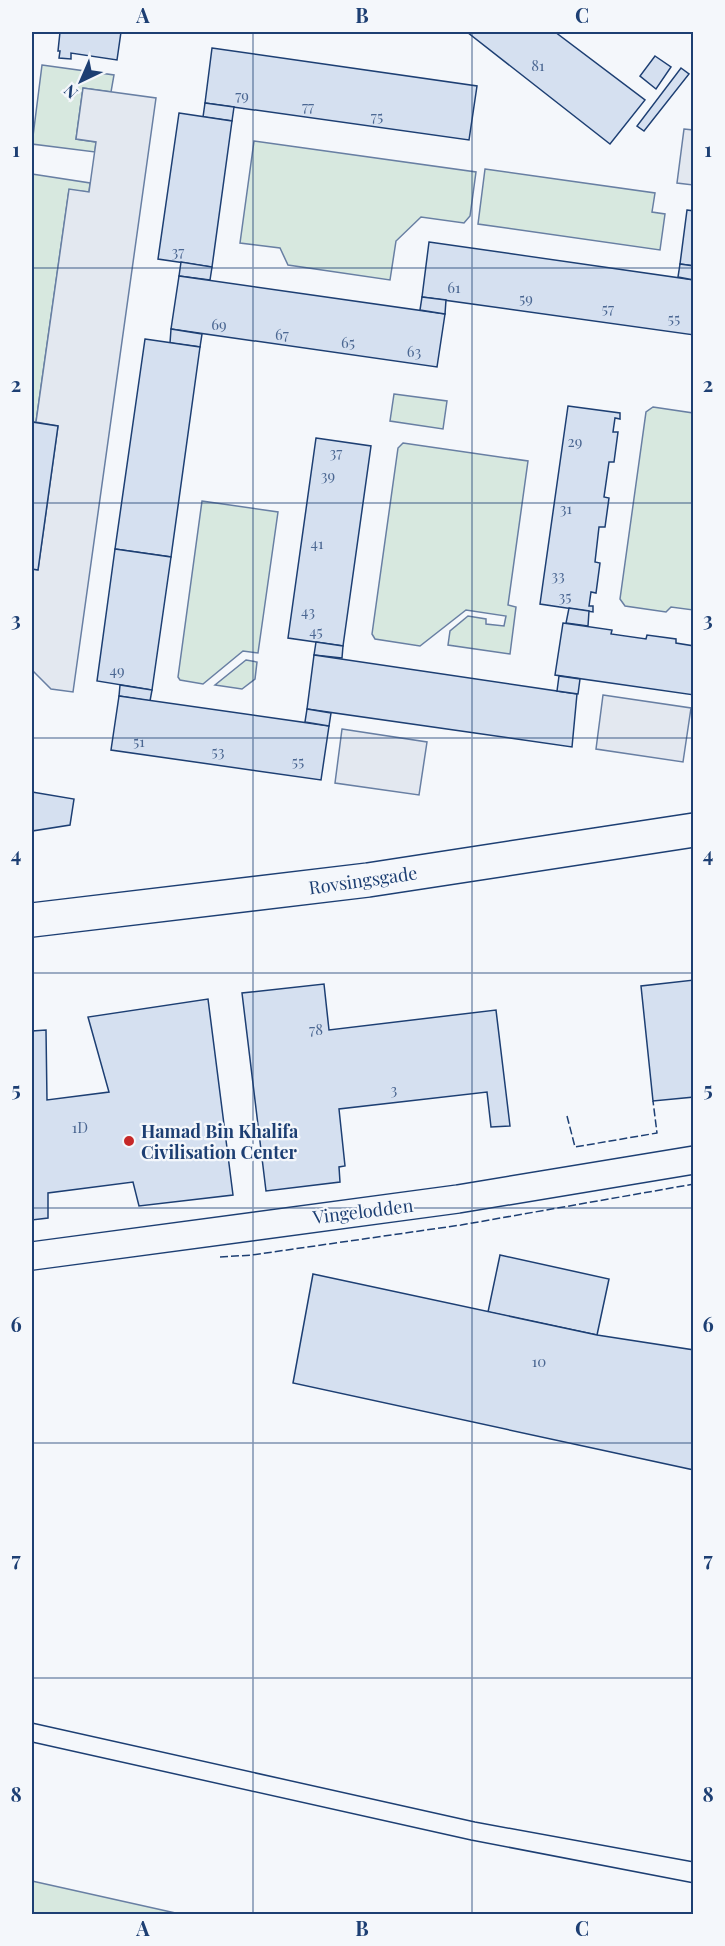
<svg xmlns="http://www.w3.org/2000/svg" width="725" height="1946" font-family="'Playfair Display',serif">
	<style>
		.green { fill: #d7e8df; stroke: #687fa3; stroke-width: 1.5 }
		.parking { fill: #e3e8f0; stroke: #687fa3; stroke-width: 1.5 }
		.building { fill: #d5e0f0; stroke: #1d3f73; stroke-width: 1.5 }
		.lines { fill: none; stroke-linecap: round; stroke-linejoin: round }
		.street-casing { stroke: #1d3f73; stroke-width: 30 }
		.secondary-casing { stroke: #1d3f73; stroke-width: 36 }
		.street { stroke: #f4f7fb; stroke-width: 27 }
		.secondary { stroke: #f4f7fb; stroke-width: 33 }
		.tram { stroke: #1d3f73; stroke-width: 1.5 }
		.fence { stroke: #1d3f73; stroke-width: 1.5; stroke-dasharray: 8 3; stroke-linecap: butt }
		.grid { fill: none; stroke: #1d3f73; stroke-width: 1.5; stroke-opacity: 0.55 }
		.poi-dot { fill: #c62828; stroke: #f4f7fb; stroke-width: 2 }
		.labels { text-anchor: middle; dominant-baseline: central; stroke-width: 4.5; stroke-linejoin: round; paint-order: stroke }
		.number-label { font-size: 15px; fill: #4b6792 }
		.street-label { font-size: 18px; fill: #1d3f73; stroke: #f4f7fb }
		.poi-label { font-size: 18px; font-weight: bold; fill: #1d3f73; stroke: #f4f7fb; text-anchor: start }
		.neatline { fill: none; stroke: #1d3f73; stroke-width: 2 }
		.grid-label { font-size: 20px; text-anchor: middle; font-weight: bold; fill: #1d3f73 }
	</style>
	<rect width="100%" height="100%" fill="#f4f7fb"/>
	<g class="green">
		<path d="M42,65L114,75L111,92L83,88L76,139L96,142L95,152L32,144Z"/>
		<path d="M254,141L476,172L470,216L464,223L421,217L396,241L390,280L288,265L280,248L240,243Z"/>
		<path d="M485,169L655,193L652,212L665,214L660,250L478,224Z"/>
		<path d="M32,174L90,183L89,192L69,190L36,422H32Z"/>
		<path d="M394,394L447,401L443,429L390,421Z"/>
		<path d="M653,407L693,413V610L671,607L666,612L625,606L620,599L646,412Z"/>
		<path d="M403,443L528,461L508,605L516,607L510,654L448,645L450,631L468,616L486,619V624L504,626L506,616L466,610L420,646L375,639L372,634L398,448Z"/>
		<path d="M202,501L278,512L258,653L243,651L203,684L180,680L178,677Z"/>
		<path d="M246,660L257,662L255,679L242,689L215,685Z"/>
		<path d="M32,1881L180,1914H32Z"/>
	</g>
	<g class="parking">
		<path d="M83,88L156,98L73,692L51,689L32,670V569L38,570L58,426L36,422L69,189L89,192L96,142L76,139Z"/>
		<path d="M684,129L693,130V185L677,183Z"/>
		<path d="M603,695L691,708L683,762L596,749Z"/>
		<path d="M342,729L427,742L419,795L335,783Z"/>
	</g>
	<g class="building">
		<path d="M60,32H121L117,60L71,53V59L59,58L60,51H58Z"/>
		<path d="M467,32H555L645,100L610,144Z"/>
		<path d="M212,48L477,86L469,140L205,103Z"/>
		<path d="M655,56L671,67L656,89L640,76Z"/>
		<path d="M681,68L689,74L644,131L637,126Z"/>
		<path d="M205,103L234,107L232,121L203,117Z"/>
		<path d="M179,113L232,121L212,267L158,259Z"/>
		<path d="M687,210L694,211V266L680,264Z"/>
		<path d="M429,242L694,280V335L422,297Z"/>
		<path d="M181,262L212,267L210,280L179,276Z"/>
		<path d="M680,264L694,266V280L678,277Z"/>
		<path d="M179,276L445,314L437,367L171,329Z"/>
		<path d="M422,297L446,300L445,314L420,310Z"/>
		<path d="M171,329L202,334L200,347L170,343Z"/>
		<path d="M145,339L200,347L171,557L115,549Z"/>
		<path d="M568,406L620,413V419L615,418L613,432H618L614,462H609L604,497L609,498L605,527H599L595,562L600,563L596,593L591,592L589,606H593V612L540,604Z"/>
		<path d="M32,422L58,426L38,570L32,569Z"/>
		<path d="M316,438L371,446L343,646L288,638Z"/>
		<path d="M115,549L171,557L152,690L97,681Z"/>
		<path d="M569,608L589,611L588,626L566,623Z"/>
		<path d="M563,623L612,630L611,634L646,639L647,635L676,639V643L694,646V695L555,675Z"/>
		<path d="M316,642L343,646L342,658L314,655Z"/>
		<path d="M314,655L577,694L572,747L307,709Z"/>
		<path d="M559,676L580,679L578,694L557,691Z"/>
		<path d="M120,685L152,690L150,701L119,696Z"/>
		<path d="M119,696L329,726L321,780L111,750Z"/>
		<path d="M307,709L331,713L329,726L305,722Z"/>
		<path d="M32,792L74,799L70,825L32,831Z"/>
		<path d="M694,980V1097L653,1101L641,986Z"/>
		<path d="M324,984L329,1030L496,1010L510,1126L491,1127L487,1092L339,1109L345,1166L339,1167L340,1182L266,1191L242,993Z"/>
		<path d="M208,999L233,1195L139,1206L133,1182L48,1193V1218L32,1220V1031L46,1030L47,1100L109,1092L88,1017Z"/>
		<path d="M500,1255L609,1279L597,1335L488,1312Z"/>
		<path d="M313,1274L597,1335L694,1350V1470L293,1383Z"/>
	</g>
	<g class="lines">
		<defs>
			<path id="street" d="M32,1256L458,1199L694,1160"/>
			<path id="secondary" d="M32,920L368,880L694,830"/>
		</defs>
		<use href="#street" class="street-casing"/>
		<use href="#secondary" class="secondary-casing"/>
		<use href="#street" class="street"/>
		<use href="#secondary" class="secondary"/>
		<g class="tram">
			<path d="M32,1723L475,1822L694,1862"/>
			<path d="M32,1742L471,1840L694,1883"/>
		</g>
		<g class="fence">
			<path d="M567,1116L575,1147L657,1133L653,1101"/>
			<path d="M220,1257L252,1255L461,1225L694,1184"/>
		</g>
	</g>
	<path class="grid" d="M253,32V1914M472,32V1914M32,268H694M32,503H694M32,738H694M32,973H694M32,1208H694M32,1443H694M32,1678H694"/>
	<circle class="poi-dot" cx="129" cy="1141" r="6"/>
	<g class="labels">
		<g class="number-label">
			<text x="538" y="65">81</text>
			<text x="242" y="95">79</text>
			<text x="308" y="106">77</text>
			<text x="377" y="116">75</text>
			<text x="178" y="251">37</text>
			<text x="454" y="287">61</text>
			<text x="526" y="298">59</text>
			<text x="608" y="308">57</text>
			<text x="674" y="318">55</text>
			<text x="219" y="324">69</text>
			<text x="282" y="334">67</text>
			<text x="348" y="342">65</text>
			<text x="414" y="351">63</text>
			<text x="575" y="441">29</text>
			<text x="336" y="452">37</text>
			<text x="328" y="475">39</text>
			<text x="566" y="508">31</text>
			<text x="317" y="543">41</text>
			<text x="558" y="575">33</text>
			<text x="565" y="596">35</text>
			<text x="308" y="611">43</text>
			<text x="316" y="631">45</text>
			<text x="117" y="670">49</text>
			<text x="139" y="741">51</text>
			<text x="218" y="751">53</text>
			<text x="298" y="761">55</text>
			<text x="316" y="1029">78</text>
			<text x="394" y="1089">3</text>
			<text x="80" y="1127">1D</text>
			<text x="539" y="1361">10</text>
		</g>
		<g class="street-label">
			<text transform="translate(363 880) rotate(-8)">Rovsingsgade</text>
			<text transform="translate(363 1211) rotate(-7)">Vingelodden</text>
		</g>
		<g class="poi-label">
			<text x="141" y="1131">Hamad Bin Khalifa<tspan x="141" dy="21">Civilisation Center</tspan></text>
		</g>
	</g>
	<rect width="725" height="1946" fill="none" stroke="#f4f7fb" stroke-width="66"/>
	<g transform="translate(81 81) rotate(224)" stroke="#f4f7fb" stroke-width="4.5" paint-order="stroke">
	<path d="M0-4.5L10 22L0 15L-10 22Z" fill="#1d3f73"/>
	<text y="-9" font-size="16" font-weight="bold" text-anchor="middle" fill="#1d3f73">N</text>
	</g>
	<rect x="33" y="33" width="659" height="1880" class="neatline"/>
	<g class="grid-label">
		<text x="143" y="23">A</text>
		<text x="362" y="23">B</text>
		<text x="582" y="23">C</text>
		<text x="16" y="157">1</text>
		<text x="708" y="157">1</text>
		<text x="16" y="392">2</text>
		<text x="708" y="392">2</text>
		<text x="16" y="627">3</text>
		<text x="708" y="627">3</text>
		<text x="16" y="862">4</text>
		<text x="708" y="862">4</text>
		<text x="16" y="1097">5</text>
		<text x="708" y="1097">5</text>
		<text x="16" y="1332">6</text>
		<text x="708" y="1332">6</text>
		<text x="16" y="1567">7</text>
		<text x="708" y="1567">7</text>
		<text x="16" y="1802">8</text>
		<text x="708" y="1802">8</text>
		<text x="143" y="1936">A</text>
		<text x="362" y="1936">B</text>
		<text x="582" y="1936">C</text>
	</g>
</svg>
